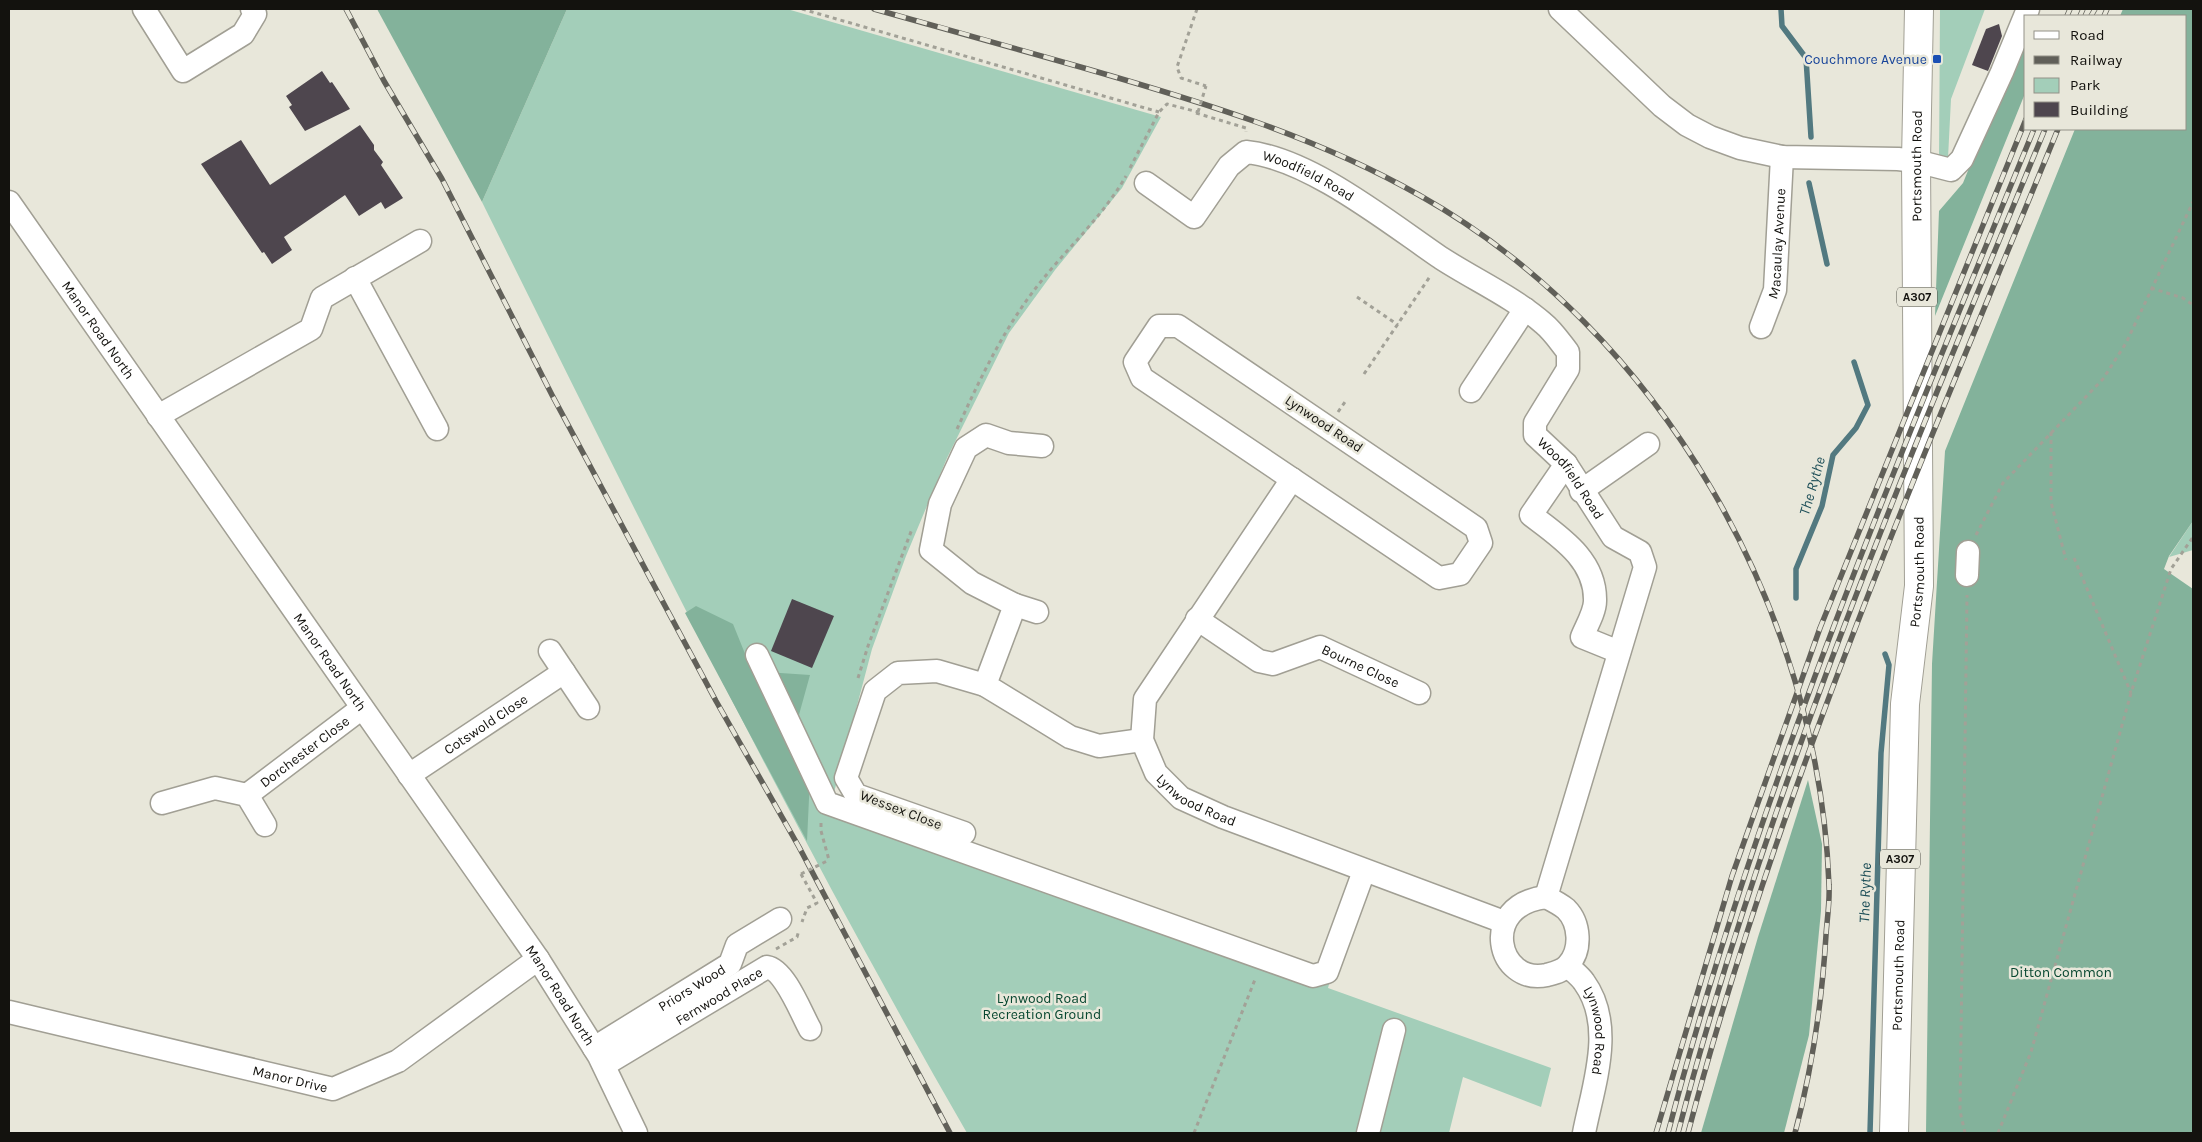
<svg xmlns="http://www.w3.org/2000/svg" width="2202" height="1142" font-family="Karla,sans-serif">
	<style>
		.green { fill: #a3ceb9 }
		.forest { fill: #83b29b }
		.lines { fill: none; stroke-linecap: round; stroke-linejoin: round }
		.stream { stroke: #527980; stroke-width: 5.5 }
		.building { fill: #4e464e }
		.minor-casing { stroke: #a19f94; stroke-width: 25 }
		.major-casing { stroke: #a19f94; stroke-width: 30 }
		.path { stroke: #a2a197; stroke-width: 3; stroke-dasharray: 4 4; stroke-linecap: butt }
		.minor { stroke: #fff; stroke-width: 22 }
		.major { stroke: #fff; stroke-width: 28 }
		.rail-casing { stroke: #616059; stroke-width: 5.5 }
		.rail { stroke: #e8e7da; stroke-width: 4; stroke-dasharray: 11; stroke-linecap: butt }
		.path-bridge { stroke: #a2a197; stroke-width: 3; stroke-dasharray: 4 4; stroke-linecap: butt }
		.transit-dot { fill: #1a4fb4; stroke: #e8e7da; stroke-width: 2 }
		.labels { text-anchor: middle; dominant-baseline: central; stroke-width: 5; stroke-linejoin: round; paint-order: stroke }
		.shield { fill: #e8e7da; stroke: #53524b; stroke-width: 1 }
		.shield-label { font-size: 12px; font-weight: bold; fill: #13120e }
		.transit-label { font-size: 14px; fill: #164399; stroke: #e8e7da; text-anchor: end }
		.street-label { font-size: 14px; fill: #13120e; stroke: #e8e7da }
		.park-label { font-size: 14px; fill: #074730; stroke: #e8e7da }
		.water-label { font-size: 15px; font-style: italic; fill: #1e4f58; stroke: #e8e7da }
	</style>
	<rect width="100%" height="100%" fill="#e8e7da"/>
	<g class="green">
		<path d="M567,9H787L1161,117L1122,188L1055,270L1009,333L947,458L906,556L872,649L832,800L1331,977L1328,988L1551,1068L1541,1107L1463,1077L1449,1133H967C792,830 637,515 482,202Z"/>
		<path d="M1940,9H1985L1951,99L1948,158L1939,159Z"/>
		<path d="M2193,521V550L2169,557Z"/>
	</g>
	<g class="forest">
		<path d="M377,9H567L482,202Z"/>
		<path d="M2123,9H2193V521L2169,556L2164,569L2193,589V1133H1926L1932,664L1945,451L2075,129H2186V16H2120Z"/>
		<path d="M2026,27V91L1935,316L1939,211L1963,183Z"/>
		<path d="M696,606L733,624L752,671L810,675L792,740L810,777L807,841L685,613Z"/>
		<path d="M1808,780L1822,844L1821,911L1809,1035L1784,1133H1701L1758,937Z"/>
	</g>
	<g class="lines">
		<g class="stream">
			<path d="M1781,9L1782,26L1806,58L1811,137"/>
			<path d="M1809,183L1827,264"/>
			<path d="M1796,598V569L1822,506L1833,455L1856,428L1868,405L1854,362"/>
			<path d="M1870,1133L1881,753L1889,665L1885,654"/>
		</g>
	</g>
	<g class="building">
		<path d="M1999,24L2002,36L1988,71L1972,65L1986,29Z"/>
		<path d="M322,71L330,83L332,82L350,109L305,131L289,107L292,105L286,96Z"/>
		<path d="M360,125L374,145V150L383,162L381,165L403,198L385,209L381,202L359,216L345,195L284,237L292,250L272,264L264,252L262,253L201,164L241,140L270,185Z"/>
		<path d="M792,599L834,616L812,668L771,651Z"/>
	</g>
	<g class="lines">
		<defs>
			<g id="minor">
				<path d="M144,9L183,71L243,34L255,14L252,9"/>
				<path d="M1560,9L1662,106L1687,125L1710,137L1740,148L1782,157L1898,159L1916,161L1951,170L1962,159L2002,72L2028,9"/>
				<path id="s1" d="M1146,183L1194,217L1229,166L1246,152C1309,158 1388,222 1441,258C1475,280 1513,297 1543,323C1553,331 1560,342 1568,352V369L1535,423V435L1566,464L1613,537L1640,552L1645,567L1546,897"/>
				<path id="s2" d="M9,202L538,959L599,1056L636,1133"/>
				<path d="M355,278L437,429"/>
				<path d="M1159,326H1178L1476,528L1481,543L1460,574L1439,578L1142,378L1135,362Z"/>
				<path id="s3" d="M1761,327L1775,290L1782,157"/>
				<path d="M1471,391L1525,309"/>
				<path d="M158,416L311,329L322,298L420,241"/>
				<path d="M1042,446L1009,443L986,435L966,448L940,504L931,550L972,583L1015,605L985,685L1070,737L1099,746L1142,740"/>
				<path d="M1566,464L1531,515C1560,537 1596,560 1595,601C1595,612 1586,627 1582,637L1619,652"/>
				<path id="s4" d="M1292,479L1145,699L1142,740L1156,773L1181,798L1223,817L1504,922"/>
				<path d="M1581,491L1648,444"/>
				<path d="M1967,575L1968,552"/>
				<path d="M1015,605L1037,612"/>
				<path id="s5" d="M1197,619L1259,661L1273,664L1320,647L1419,693"/>
				<path d="M550,651L588,708"/>
				<path d="M757,655L827,803L1313,976L1327,972L1364,871"/>
				<path id="s6" d="M409,775L564,672"/>
				<path id="s7" d="M247,795L362,708"/>
				<path d="M162,803L215,788L247,795L265,825"/>
				<path d="M964,833L856,795L846,778L875,691L898,673L937,671L985,685"/>
				<path d="M1546,897C1552,900 1560,904 1566,909C1580,923 1582,950 1568,965C1563,971 1554,973 1547,975C1497,986 1478,905 1546,897Z"/>
				<path id="s8" d="M1568,966C1573,971 1580,976 1584,982C1616,1026 1593,1086 1584,1133"/>
				<path id="s9" d="M9,1012L333,1089L398,1061L538,959"/>
				<path id="s10" d="M594,1048L730,964L737,945L780,919"/>
				<path id="s11" d="M604,1065L767,967C785,970 801,1013 810,1029"/>
				<path d="M1368,1133L1394,1030"/>
			</g>
			<g id="major">
				<path id="s12" d="M1894,1133L1905,704L1919,586L1916,161L1919,9"/>
			</g>
		</defs>
		<use href="#minor" class="minor-casing"/>
		<use href="#major" class="major-casing"/>
		<g class="path">
			<path d="M802,9L1159,112"/>
			<path d="M1197,9L1177,67L1181,78L1206,86"/>
			<path d="M1196,113L1246,128V132"/>
			<path d="M1130,168L1159,112L1167,104L1198,112"/>
			<path d="M2151,288L2183,298L2193,305"/>
			<path d="M1357,297L1398,325"/>
			<path d="M1364,374L1431,275"/>
			<path d="M1338,412L1345,402"/>
			<path d="M957,429C979,381 1002,332 1035,289C1064,251 1102,218 1126,176"/>
			<path d="M2051,432V502L2066,560"/>
			<path d="M1976,535L2003,483L2103,379L2126,343L2193,202"/>
			<path d="M2074,558L2131,693"/>
			<path d="M858,678L868,646L912,529"/>
			<path d="M821,823V831L829,860"/>
			<path d="M801,874L817,903L807,908L802,922"/>
			<path d="M776,949L797,937L799,930"/>
			<path d="M1194,1133L1256,977"/>
			<path d="M1965,1133L1960,1111L1967,595"/>
			<path d="M1998,1133L2031,1052L2131,693L2171,569L2193,537"/>
		</g>
		<use href="#minor" class="minor"/>
		<use href="#major" class="major"/>
		<defs>
			<g id="rail">
				<path d="M346,9L384,81L442,179L552,395L716,701L799,847L950,1133"/>
				<path d="M874,9C944,28 1014,48 1084,68C1199,101 1315,136 1419,195C1661,331 1819,610 1829,885C1830,902 1827,919 1826,935C1822,1002 1812,1069 1795,1133"/>
				<path d="M2067,16L2070,9"/>
				<path d="M2080,16L2083,9"/>
				<path d="M2091,16L2095,9"/>
				<path d="M2104,16L2107,9"/>
				<path d="M1656,1133L1732,876L1820,628L2026,119"/>
				<path d="M1668,1133C1758,788 1899,459 2034,129"/>
				<path d="M1678,1133C1768,788 1910,458 2045,129"/>
				<path d="M1688,1133C1779,787 1923,459 2058,129"/>
			</g>
		</defs>
		<use href="#rail" class="rail-casing"/>
		<use href="#rail" class="rail"/>
		<g class="path-bridge">
			<path d="M1198,112L1206,86"/>
			<path d="M801,874L829,860"/>
		</g>
	</g>
	<rect class="transit-dot" x="1932" y="54" width="10" height="10" rx="2.5"/>
	<g class="labels">
		<g class="shield">
			<rect x="1897" y="287.5" width="40" height="19" rx="4"/>
			<rect x="1880" y="849.5" width="40" height="19" rx="4"/>
		</g>
		<g class="shield-label">
			<text x="1917" y="297">A307</text>
			<text x="1900" y="859">A307</text>
		</g>
		<g class="transit-label">
			<text x="1927" y="59">Couchmore Avenue</text>
		</g>
		<g class="street-label">
			<text stroke="none"><textPath href="#s12" startOffset="968">Portsmouth Road</textPath></text>
			<text stroke="none"><textPath href="#s1" startOffset="210">Woodfield Road</textPath></text>
			<text stroke="none"><textPath href="#s3" startOffset="86">Macaulay Avenue</textPath></text>
			<text stroke="none"><textPath href="#s2" startOffset="156">Manor Road North</textPath></text>
			<text transform="translate(1324 424) rotate(34)">Lynwood Road</text>
			<text stroke="none"><textPath href="#s1" startOffset="675">Woodfield Road</textPath></text>
			<text stroke="none"><textPath href="#s12" startOffset="562">Portsmouth Road</textPath></text>
			<text stroke="none"><textPath href="#s2" startOffset="561">Manor Road North</textPath></text>
			<text stroke="none"><textPath href="#s5" startOffset="184">Bourne Close</textPath></text>
			<text stroke="none"><textPath href="#s6" startOffset="92">Cotswold Close</textPath></text>
			<text stroke="none"><textPath href="#s7" startOffset="72">Dorchester Close</textPath></text>
			<text stroke="none"><textPath href="#s4" startOffset="391">Lynwood Road</textPath></text>
			<text transform="translate(901 810) rotate(21)">Wessex Close</text>
			<text stroke="none"><textPath href="#s12" startOffset="158">Portsmouth Road</textPath></text>
			<text stroke="none"><textPath href="#s10" startOffset="115">Priors Wood</textPath></text>
			<text stroke="none"><textPath href="#s2" startOffset="966">Manor Road North</textPath></text>
			<text stroke="none"><textPath href="#s11" startOffset="134">Fernwood Place</textPath></text>
			<text stroke="none"><textPath href="#s8" startOffset="74">Lynwood Road</textPath></text>
			<text stroke="none"><textPath href="#s9" startOffset="289">Manor Drive</textPath></text>
		</g>
		<g class="park-label">
			<text x="2061" y="972">Ditton Common</text>
			<text x="1042" y="998">Lynwood Road<tspan x="1042" dy="16">Recreation Ground</tspan></text>
		</g>
		<g class="water-label">
			<text transform="translate(1812 486) rotate(-74)">The Rythe</text>
			<text transform="translate(1865 893) rotate(-88)">The Rythe</text>
		</g>
	</g>
	<rect width="2202" height="1142" fill="none" stroke="#13120e" stroke-width="20"/>
	<rect x="2024" y="15" width="162" height="115" fill="#e8e7da" stroke="#939288"/>
	<rect x="2034" y="31" width="25" height="8" fill="#ffffff" stroke="#939288"/>
	<text x="2070" y="40" font-size="15" fill="#13120e">Road</text>
	<rect x="2034" y="56" width="25" height="8" fill="#616059" stroke="#939288"/>
	<text x="2070" y="65" font-size="15" fill="#13120e">Railway</text>
	<rect x="2034" y="78" width="25" height="15" fill="#a3ceb9" stroke="#939288"/>
	<text x="2070" y="90" font-size="15" fill="#13120e">Park</text>
	<rect x="2034" y="102" width="25" height="15" fill="#4e464e" stroke="#939288"/>
	<text x="2070" y="115" font-size="15" fill="#13120e">Building</text>
</svg>
